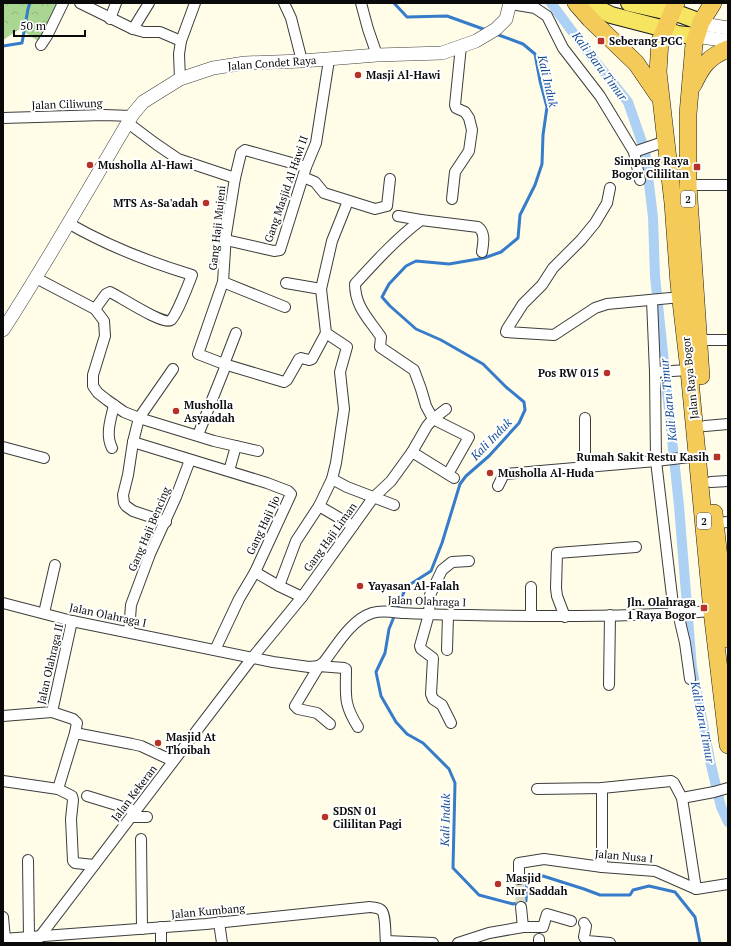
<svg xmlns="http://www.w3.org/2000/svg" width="731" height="946" font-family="'PT Serif',serif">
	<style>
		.forest { fill: url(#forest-crowns) }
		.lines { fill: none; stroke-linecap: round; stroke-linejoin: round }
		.stream { stroke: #367cca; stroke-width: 3 }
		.canal { stroke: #add1f4; stroke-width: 10 }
		.minor-tunnel { stroke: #dad9c6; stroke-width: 10; stroke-dasharray: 10 5; stroke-linecap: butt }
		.minor-casing { stroke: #3d3d3d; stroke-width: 12 }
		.tertiary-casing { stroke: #3d3d3d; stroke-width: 14 }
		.primary-casing { stroke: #1b1b1b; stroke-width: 18 }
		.trunk-casing { stroke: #1b1b1b; stroke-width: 18 }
		.minor { stroke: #fff; stroke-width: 10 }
		.tertiary { stroke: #fff; stroke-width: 13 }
		.primary { stroke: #f6e560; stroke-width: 16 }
		.trunk { stroke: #f4ca59; stroke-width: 17 }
		.poi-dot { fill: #b63226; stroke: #fff; stroke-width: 1.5 }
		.labels { text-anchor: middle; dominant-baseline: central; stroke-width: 4; stroke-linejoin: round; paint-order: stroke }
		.shield { fill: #fff; stroke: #545454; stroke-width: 1 }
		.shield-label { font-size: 10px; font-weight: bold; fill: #0a0a0a }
		.poi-label { font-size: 11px; font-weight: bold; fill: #0a0a0a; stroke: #fff; text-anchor: start }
		.street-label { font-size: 11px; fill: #0a0a0a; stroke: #fff }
		.water-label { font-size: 12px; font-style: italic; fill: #174f97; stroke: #fff }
	</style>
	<defs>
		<pattern id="forest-crowns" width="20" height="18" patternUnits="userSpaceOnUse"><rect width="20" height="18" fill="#a9d792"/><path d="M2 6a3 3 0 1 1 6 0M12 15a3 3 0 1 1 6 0" fill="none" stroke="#90b77d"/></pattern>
	</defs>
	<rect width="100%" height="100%" fill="#fffde7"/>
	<path class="forest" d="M3,3H68L47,47L20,29L3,40Z"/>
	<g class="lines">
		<g class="stream">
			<path d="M394,3L407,17L447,16L486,30"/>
			<path d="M496,34L523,44L535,54L540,81L547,107L543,135L542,164L535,185L520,215L518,238L501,252L484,258L449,264L416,261L406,266L389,284L382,297L390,306L416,329L441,340L483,364L506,387L524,402L525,410L519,423L489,456L466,476L460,484L442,543L431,571L406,587L389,629L385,653L376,672L381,696L396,722L407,734L423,743L449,769L455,783L453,868L479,895L513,904L526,901L527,879L543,876L584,889L600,895H630L633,890L649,886L675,892L695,917L700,943"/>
			<path d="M3,46L22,43L28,9L30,3"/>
		</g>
		<path class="canal" d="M551,3L586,50L628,102L645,151L653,217L655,276L679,506L692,668L711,765L721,807L728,822"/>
		<path class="minor-tunnel" d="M519,879L521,907"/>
		<defs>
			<g id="minor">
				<path d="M80,3L133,29L144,32H160L181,41"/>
				<path d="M284,3L291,18L302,61"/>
				<path d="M361,3L368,29L377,55"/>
				<path d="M511,4L535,8L547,16L563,48L600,96L634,152L640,180"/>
				<path d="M110,19L116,3"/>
				<path d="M133,29L149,3"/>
				<path d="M41,45L47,36L63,3"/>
				<path d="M180,79L179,54L181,41L195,3"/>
				<path d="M3,118L104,115L132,116"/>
				<path d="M128,123L156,144L178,159L235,178L226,234L223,282L198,354L224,364L284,382L287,380L299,359L301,358L309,360L312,359L326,333"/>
				<path d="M634,152L666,141"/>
				<path d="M303,177L315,182L324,193L375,209L387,206L390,179"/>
				<path d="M235,178L241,153L245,150L306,167"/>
				<path d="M688,185H728"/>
				<path d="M610,188L607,203L595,223L581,240L553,268L542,285L523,304L507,329L506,332L554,335L595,308L607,304L681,297"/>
				<path d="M452,199L455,172L469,151L472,130L469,118L465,112L456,108L455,105L461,46"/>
				<path d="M398,216L421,220L478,227C486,233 483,244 482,252"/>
				<path d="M421,220C396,239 376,261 355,284C355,307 369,319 381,337L380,347L414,370L421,389L426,406L433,419L469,437L448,474"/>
				<path d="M68,223C106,245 149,262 192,275C189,283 176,316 171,320C164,326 119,296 110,292L106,294L95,309"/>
				<path d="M226,240L274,251L280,250L306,167L316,143L329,60"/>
				<path d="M36,278L95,309L104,321L105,336L93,375V386L98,393L107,400L124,412L139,418L214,441L258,451"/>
				<path d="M223,282L285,307"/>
				<path d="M286,283L321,289"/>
				<path d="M652,300L655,372L656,461L674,613"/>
				<path d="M698,340H728"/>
				<path d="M224,364L236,333"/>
				<path d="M655,372L689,370"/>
				<path d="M585,418V467"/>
				<path d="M705,426L728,424"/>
				<path d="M198,435L224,370"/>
				<path d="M133,442L267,483L288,491L291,494L255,572L239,599L215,650"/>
				<path d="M3,447L44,458"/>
				<path d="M112,448C105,434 111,419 114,405"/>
				<path d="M412,452L454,478"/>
				<path d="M229,471L236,446"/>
				<path d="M332,479L336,463L344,409L340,372L347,347L326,333L321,289L332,241L348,201"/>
				<path d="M711,482L728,481"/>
				<path d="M498,486L504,474L656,461L698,456"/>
				<path d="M319,506L353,526"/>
				<path d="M166,522L133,511L126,506L124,503L123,495L128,475L133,442L139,418L173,369"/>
				<path d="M715,523L728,522"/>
				<path d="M255,572L279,586L302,597"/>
				<path d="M279,586L296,541L319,506L332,479L347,487L394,505"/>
				<path d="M3,603L72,621L273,662L309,667L319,666L324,662C337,645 351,620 372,613C382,610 392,612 402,613C425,614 447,615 469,615C550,617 631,617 712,611"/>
				<path d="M44,613L55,565"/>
				<path d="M678,613L685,643L690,679"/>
				<path d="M531,616V587"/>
				<path d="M565,617L557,596L556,588L557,553L636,547"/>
				<path d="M129,632L131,605L150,554L176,497L190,460"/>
				<path d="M447,650L448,615"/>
				<path d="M609,685L610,615"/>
				<path d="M3,716L52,712L72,621"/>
				<path d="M451,723L442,705L433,699L431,694L433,658L421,649L420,646L429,614L430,595L442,570L452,562L469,561"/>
				<path d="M330,724L317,713L298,709L295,706L319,666L344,668L346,669C346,696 343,703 358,727"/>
				<path d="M75,733L132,744L141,746L173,761"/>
				<path d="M3,781L58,789L75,733L77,723L73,719L52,712"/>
				<path d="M602,788V867"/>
				<path d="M58,789L72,796L73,800L71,819L73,861L75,863L94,865"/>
				<path d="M537,789L602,788L671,781L674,783L682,798L696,889"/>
				<path d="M87,796L136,811"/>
				<path d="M682,798L714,792L728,788"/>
				<path d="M132,817H147"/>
				<path d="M141,839L142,929"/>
				<path d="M28,860L29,937"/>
				<path d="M519,879V863L544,859L602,867L655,871L696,889L728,884"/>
				<path d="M521,907L523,927"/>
				<path d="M3,917L5,939"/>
				<path d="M219,922L222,943"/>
				<path d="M584,923L586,926L584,937L587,941L610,943"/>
				<path d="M161,927V943"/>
				<path d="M3,939L206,924L370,907C374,908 379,907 382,911C386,916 385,936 386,943"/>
				<path d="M386,941L433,943"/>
				<path d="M35,943L252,658L302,597L373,498L391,481L412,452L427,426L433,419L446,409"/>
				<path d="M458,943L489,933L523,927H543L547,914L571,921"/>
				<path d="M539,943V939"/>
			</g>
			<g id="tertiary">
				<path d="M701,22L709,25L728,28"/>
				<path d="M696,36L728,41"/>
				<path d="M3,330C49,259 90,186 133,114L143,102L180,79L213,68L245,63L302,61L377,55L442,53L476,41L496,29L506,19L510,3"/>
			</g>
			<g id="primary">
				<path d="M587,3L611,15L665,29L677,34L696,36"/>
				<path d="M629,3L682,15L701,22"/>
			</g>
			<g id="trunk">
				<path d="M576,3L590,19L636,63L658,95"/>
				<path d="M676,3L660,41L658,72L673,203L679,284L689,370L712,611L728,745"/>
				<path d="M693,85C702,66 708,57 728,49"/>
				<path d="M701,376L688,185V114L694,44L701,22L713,3"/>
				<path d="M714,513L728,639"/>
			</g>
		</defs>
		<use href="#minor" class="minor-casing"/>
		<use href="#tertiary" class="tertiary-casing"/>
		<use href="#primary" class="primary-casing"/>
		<use href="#trunk" class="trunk-casing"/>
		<use href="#minor" class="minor"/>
		<use href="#tertiary" class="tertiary"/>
		<use href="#primary" class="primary"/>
		<use href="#trunk" class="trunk"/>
	</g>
	<g class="poi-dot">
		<rect x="597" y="37" width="8" height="8" rx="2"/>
		<circle cx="358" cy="75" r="4"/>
		<circle cx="90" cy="165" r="4"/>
		<rect x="693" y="163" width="8" height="8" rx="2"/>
		<circle cx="206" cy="203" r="4"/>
		<circle cx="607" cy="373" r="4"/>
		<circle cx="176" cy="411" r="4"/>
		<rect x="713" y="453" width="8" height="8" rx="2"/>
		<circle cx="490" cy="473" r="4"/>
		<circle cx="360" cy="586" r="4"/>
		<rect x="700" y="604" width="8" height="8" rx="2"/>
		<circle cx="158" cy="743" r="4"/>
		<circle cx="325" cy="817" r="4"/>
		<circle cx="498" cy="884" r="4"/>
	</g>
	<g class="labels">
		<g class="shield">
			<rect x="681" y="191" width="14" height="16" rx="3"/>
			<rect x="697" y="513" width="14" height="16" rx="3"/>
		</g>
		<g class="shield-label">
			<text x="688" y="199">2</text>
			<text x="704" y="521">2</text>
		</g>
		<g class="poi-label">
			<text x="609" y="41">Seberang PGC</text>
			<text x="366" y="75">Masji Al-Hawi</text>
			<text x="689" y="161" text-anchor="end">Simpang Raya<tspan x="689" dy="13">Bogor Cililitan</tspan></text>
			<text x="98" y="165">Musholla Al-Hawi</text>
			<text x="198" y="203" text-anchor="end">MTS As-Sa'adah</text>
			<text x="599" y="373" text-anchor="end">Pos RW 015</text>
			<text x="184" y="405">Musholla<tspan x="184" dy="13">Asyaadah</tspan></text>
			<text x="709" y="457" text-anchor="end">Rumah Sakit Restu Kasih</text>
			<text x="498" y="473">Musholla Al-Huda</text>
			<text x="368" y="586">Yayasan Al-Falah</text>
			<text x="696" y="602" text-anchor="end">Jln. Olahraga<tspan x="696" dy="13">1 Raya Bogor</tspan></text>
			<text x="166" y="737">Masjid At<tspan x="166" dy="13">Thoibah</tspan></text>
			<text x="333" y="811">SDSN 01<tspan x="333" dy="13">Cililitan Pagi</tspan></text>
			<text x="506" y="878">Masjid<tspan x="506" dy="13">Nur Saddah</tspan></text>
		</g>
		<g class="street-label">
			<text transform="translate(272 63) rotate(-4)">Jalan Condet Raya</text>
			<text transform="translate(67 104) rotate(-2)">Jalan Ciliwung</text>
			<text transform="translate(286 189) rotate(-71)">Gang Masjid Al Hawi II</text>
			<text transform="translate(217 228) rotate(-84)">Gang Haji Mujeni</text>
			<text transform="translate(690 378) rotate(-96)">Jalan Raya Bogor</text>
			<text transform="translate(263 525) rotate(-65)">Gang Haji Ijo</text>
			<text transform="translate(149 529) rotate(-67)">Gang Haji Bencing</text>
			<text transform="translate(330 537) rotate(-54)">Gang Haji Liman</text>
			<text transform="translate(427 601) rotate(2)">Jalan Olahraga I</text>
			<text transform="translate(108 615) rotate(12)">Jalan Olahraga I</text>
			<text transform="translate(50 664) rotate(-77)">Jalan Olahraga II</text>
			<text transform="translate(134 793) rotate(-53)">Jalan Kekeran</text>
			<text transform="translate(624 856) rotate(5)">Jalan Nusa I</text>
			<text transform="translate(208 911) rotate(-5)">Jalan Kumbang</text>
		</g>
		<g class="water-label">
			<text transform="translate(600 66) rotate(53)">Kali Baru Timur</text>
			<text transform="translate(548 81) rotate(77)">Kali Induk</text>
			<text transform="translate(668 400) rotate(-96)">Kali Baru Timur</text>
			<text transform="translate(491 439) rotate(-46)">Kali Induk</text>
			<text transform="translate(703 722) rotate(79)">Kali Baru Timur</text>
			<text transform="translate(445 820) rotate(-89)">Kali Induk</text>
		</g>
	</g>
	<rect width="731" height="946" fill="none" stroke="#0a0a0a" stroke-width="8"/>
	<path d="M14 30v6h71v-6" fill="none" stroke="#0a0a0a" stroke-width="2"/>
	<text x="20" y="30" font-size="12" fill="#0a0a0a" stroke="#ffffff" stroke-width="3" paint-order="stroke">50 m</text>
</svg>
